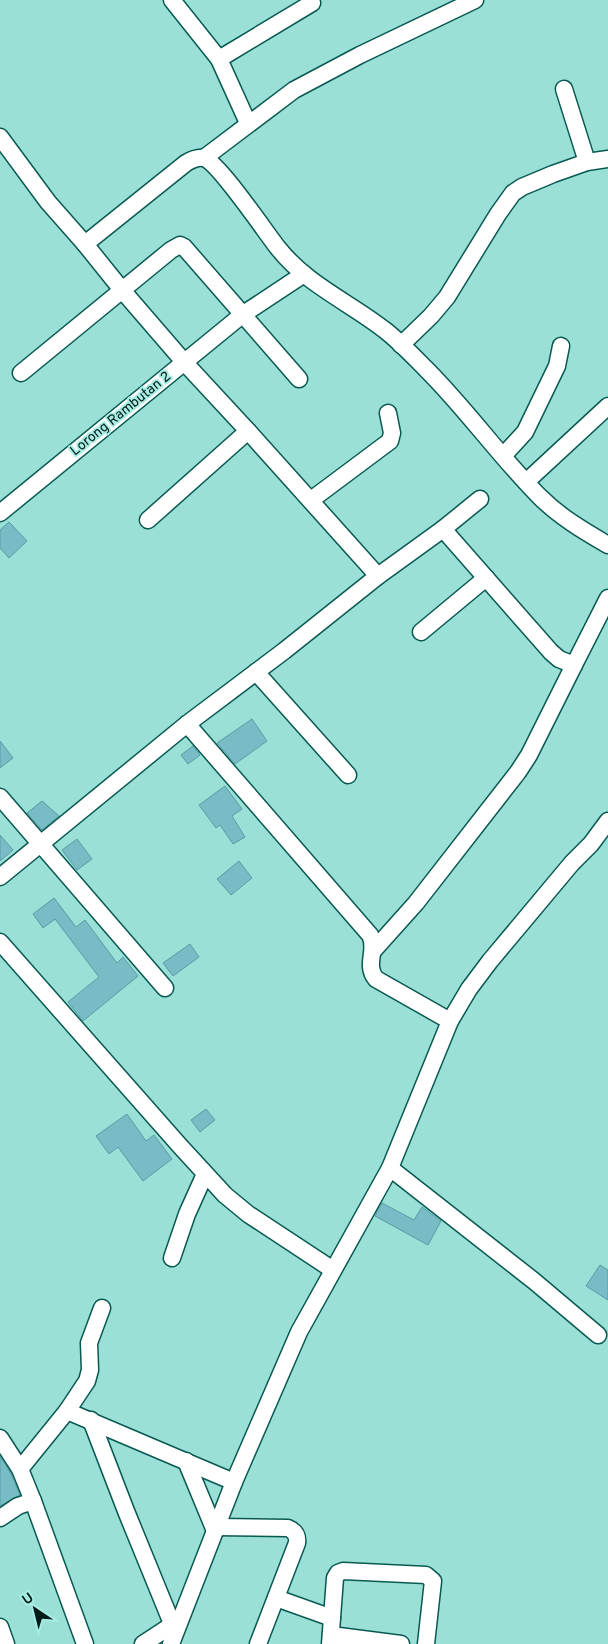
<svg xmlns="http://www.w3.org/2000/svg" width="608" height="1644" font-family="Overpass,sans-serif">
	<style>
		.building { fill: #78bdc6; stroke: #589da5 }
		.lines { fill: none; stroke-linecap: round; stroke-linejoin: round }
		.minor-casing { stroke: #085952; stroke-width: 19 }
		.minor { stroke: #fff; stroke-width: 16 }
		.labels { text-anchor: middle; dominant-baseline: central; stroke-width: 4; stroke-linejoin: round; paint-order: stroke }
		.street-label { font-size: 14px; fill: #001c19; stroke: #a7ede3 }
	</style>
	<rect width="100%" height="100%" fill="#9ae0d6"/>
	<g class="building">
		<path d="M9,522L27,541L9,558L0,548V530Z"/>
		<path d="M252,719L267,741L235,764L217,743Z"/>
		<path d="M0,741L13,758L0,768Z"/>
		<path d="M193,746L200,755L188,764L181,755Z"/>
		<path d="M225,786L242,809L232,816L245,837L233,844L220,825L216,828L199,805Z"/>
		<path d="M42,801L59,816L42,830L27,813Z"/>
		<path d="M0,835L13,850L0,861Z"/>
		<path d="M77,839L92,859L77,870L62,850Z"/>
		<path d="M239,861L252,878L231,895L217,879Z"/>
		<path d="M54,898L76,927L85,920L117,963L123,957L138,976L83,1021L68,1002L99,977L55,919L43,928L33,914Z"/>
		<path d="M190,944L199,957L173,976L163,963Z"/>
		<path d="M206,1109L215,1120L200,1132L191,1120Z"/>
		<path d="M127,1114L146,1141L154,1135L172,1159L143,1181L118,1147L109,1154L96,1136Z"/>
		<path d="M382,1203L414,1220L422,1207L441,1221L428,1245L375,1216Z"/>
		<path d="M600,1265L608,1270V1300L586,1286Z"/>
		<path d="M0,1456L11,1474L20,1495L0,1506Z"/>
	</g>
	<g class="lines">
		<defs>
			<g id="minor">
				<path d="M172,0L219,59L248,123"/>
				<path d="M219,59L312,3"/>
				<path d="M564,89L587,162"/>
				<path d="M0,137L48,202L85,244L186,163C191,160 198,157 204,158C219,163 266,233 278,248C307,285 351,303 386,331C401,343 414,357 427,370C467,410 500,457 540,497C560,517 584,531 608,545"/>
				<path d="M204,158L294,90L360,55L475,0"/>
				<path d="M401,345L431,316L447,297L498,214L513,193L522,187L553,174L587,162L608,159"/>
				<path d="M21,373L171,250L180,245L184,247L299,379"/>
				<path d="M503,456L525,432L557,366L561,346"/>
				<path d="M526,482L608,406"/>
				<path d="M311,500L390,441L392,433L388,413"/>
				<path d="M0,513L242,315L304,274"/>
				<path d="M148,520L248,431"/>
				<path d="M443,529L480,499"/>
				<path d="M378,576L443,529L551,652L559,659L574,665L608,598"/>
				<path d="M421,632L486,578"/>
				<path d="M256,672L348,775"/>
				<path d="M187,724L370,935C378,949 364,965 376,979L450,1021"/>
				<path d="M0,797L165,988"/>
				<path d="M0,877L187,724L284,651L378,576L248,431L185,363L122,290L85,244"/>
				<path d="M0,942L180,1146L225,1195L248,1214L333,1270"/>
				<path d="M373,951L416,903L518,772L529,755L574,665"/>
				<path d="M390,1168L534,1281L598,1335"/>
				<path d="M172,1258L187,1214L205,1174"/>
				<path d="M67,1411L234,1482"/>
				<path d="M91,1420L126,1511L175,1631"/>
				<path d="M0,1438L20,1469L33,1501L85,1644"/>
				<path d="M186,1461L215,1531"/>
				<path d="M20,1469L67,1411L87,1381L90,1370L89,1343L102,1308"/>
				<path d="M0,1518L18,1506L33,1501"/>
				<path d="M216,1527L288,1528C295,1531 298,1536 297,1543L258,1644"/>
				<path d="M276,1598L332,1618"/>
				<path d="M0,1627L6,1644"/>
				<path d="M331,1635L401,1644"/>
				<path d="M143,1644L172,1625"/>
				<path d="M171,1644L234,1482L299,1332L390,1168L450,1021L469,989L490,961L572,863L591,844L608,821"/>
				<path d="M330,1644L335,1578L338,1573L343,1571L426,1575L433,1581L426,1644"/>
			</g>
		</defs>
		<use href="#minor" class="minor-casing"/>
		<use href="#minor" class="minor"/>
	</g>
	<g class="labels">
		<g class="street-label">
			<text transform="translate(121 414) rotate(-39)">Lorong Rambutan 2</text>
		</g>
	</g>
	<g transform="translate(35 1609) rotate(325)" stroke="#a7ede3" stroke-width="4" paint-order="stroke">
	<path d="M0-4L9 19L0 12L-9 19Z" fill="#001c19"/>
	<text y="-8" font-size="14" font-weight="bold" text-anchor="middle" fill="#001c19">U</text>
	</g>
</svg>
